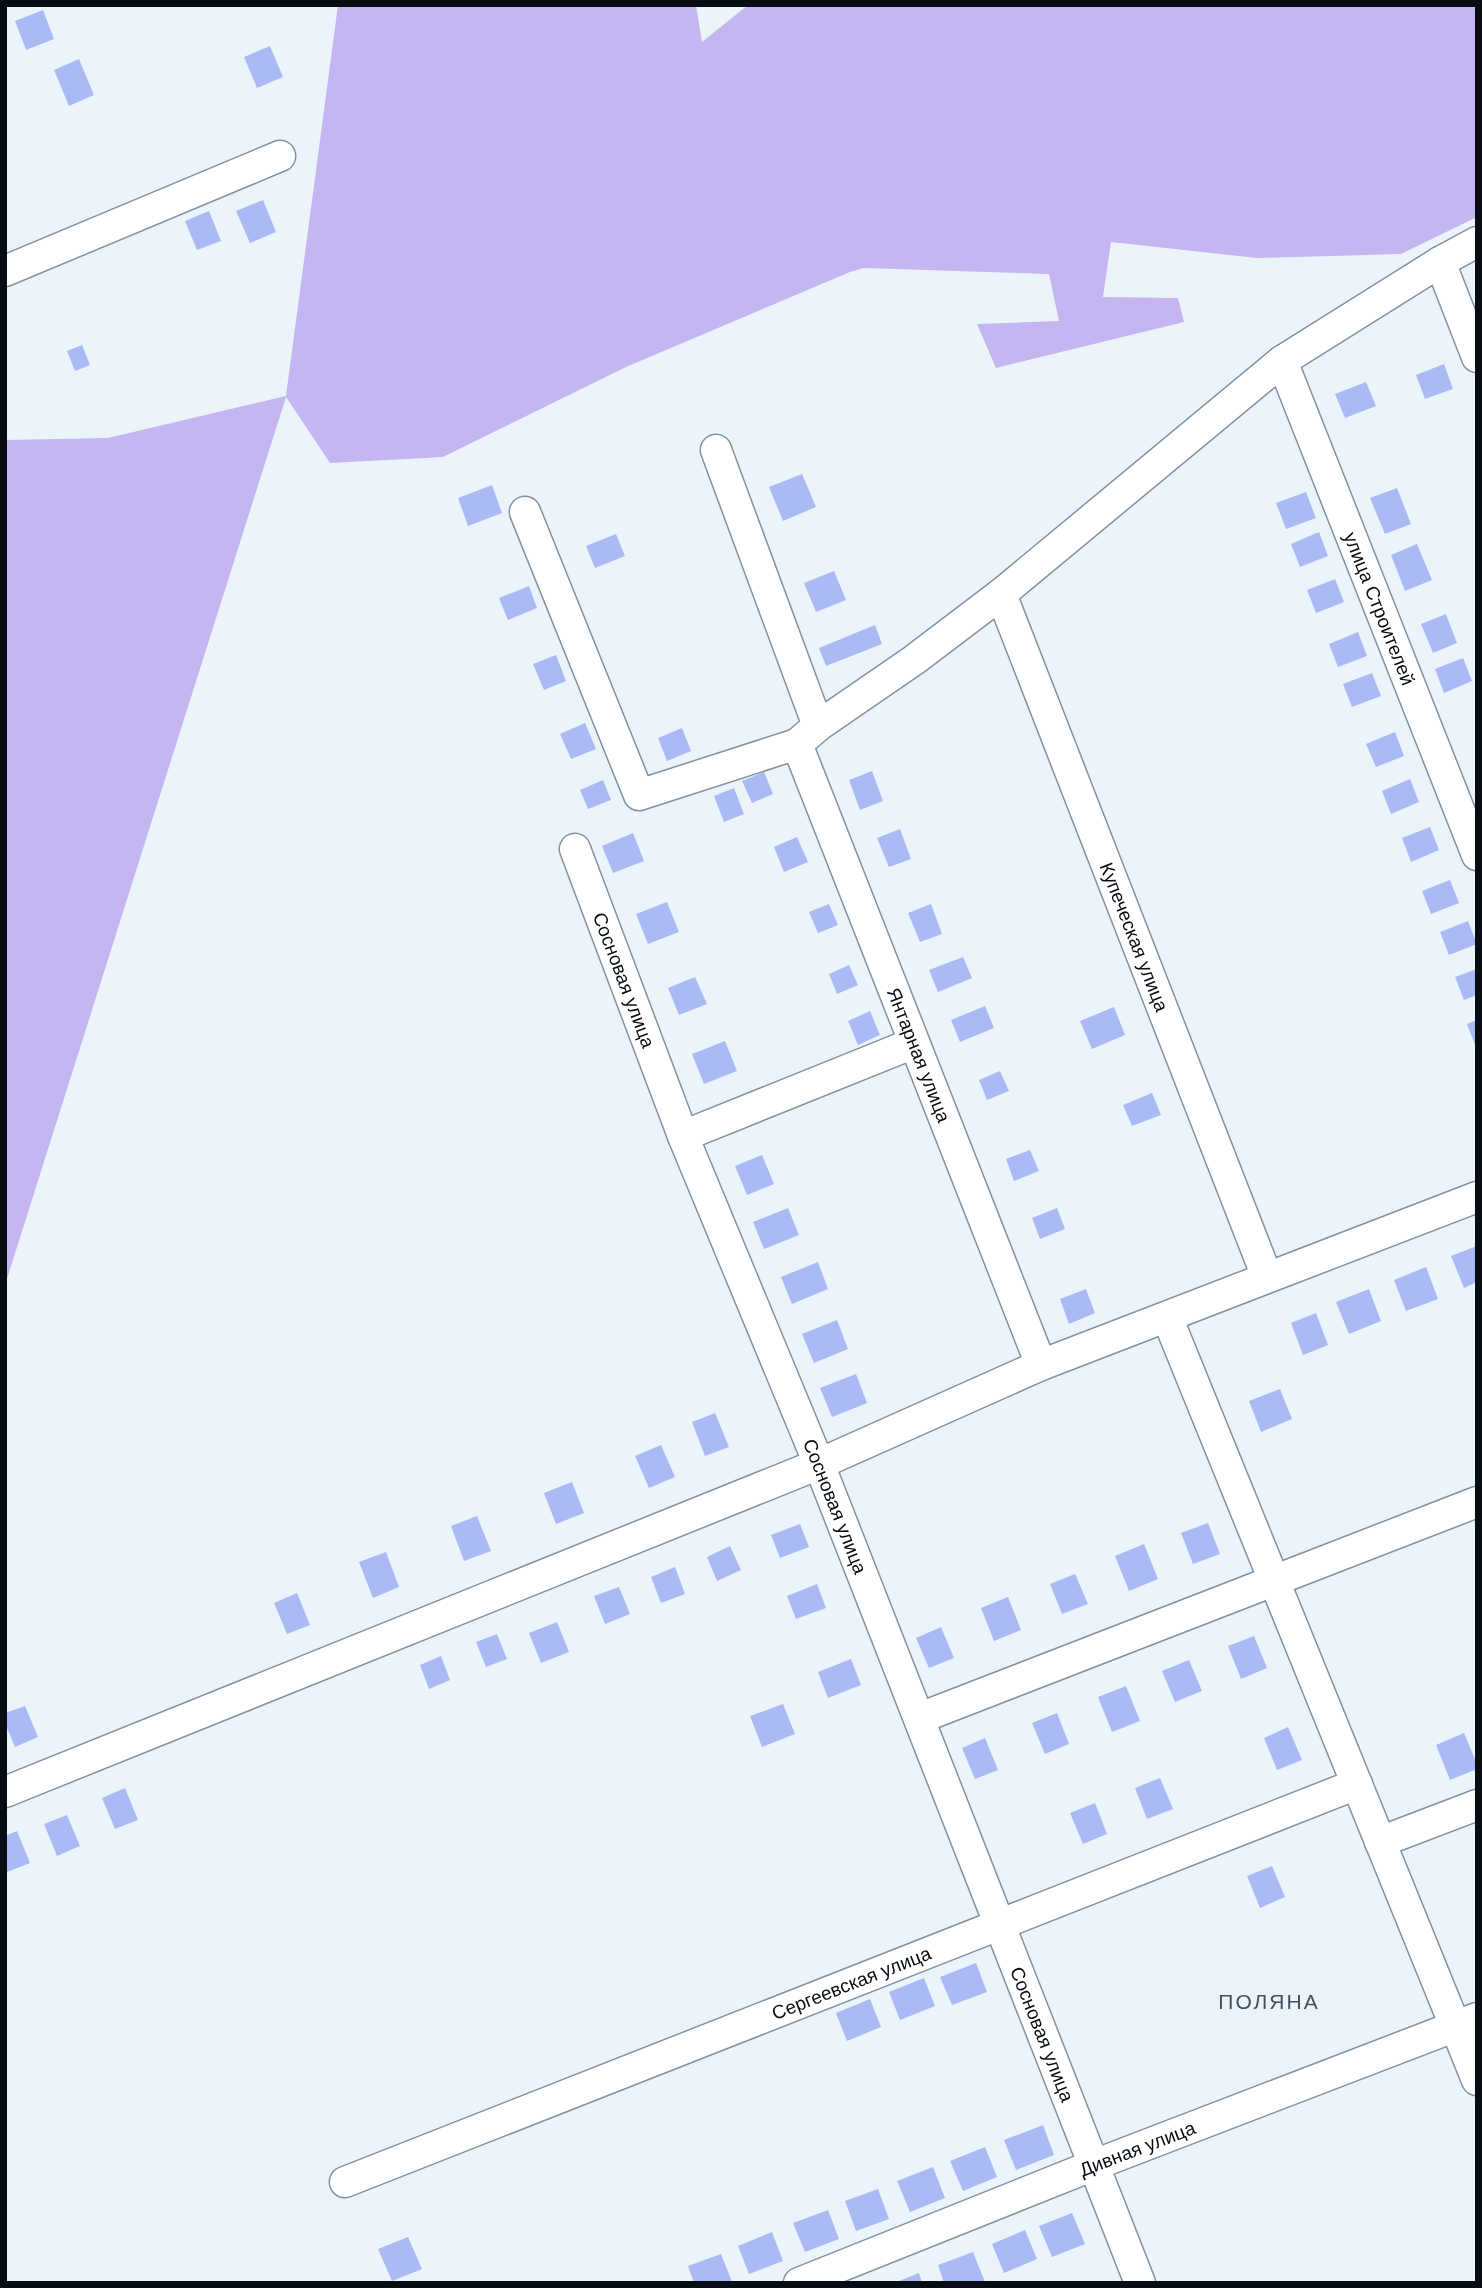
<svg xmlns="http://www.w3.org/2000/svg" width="1482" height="2288" font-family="Helvetica,sans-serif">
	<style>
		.green { fill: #c5b5f0 }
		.building { fill: #aabaf4 }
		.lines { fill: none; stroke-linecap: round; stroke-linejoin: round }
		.minor-casing { stroke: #8092a3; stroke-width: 33 }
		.minor { stroke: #fff; stroke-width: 30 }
		.labels { text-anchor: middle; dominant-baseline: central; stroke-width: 5; stroke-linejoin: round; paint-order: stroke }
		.street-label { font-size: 19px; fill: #070d13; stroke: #ecf4fb }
		.neighbourhood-label { font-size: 21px; letter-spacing: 2px; fill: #425261; stroke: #ecf4fb }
	</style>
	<rect width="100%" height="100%" fill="#ecf4fb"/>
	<path class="green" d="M338,5H696L702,42L748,5H1477V217L1401,254L1257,258L1111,242L1103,297L1178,298L1184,322L996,368L977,324L1059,321L1049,274L864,268L850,272L626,367L443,457L330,463L286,397L5,1285V440L108,438L286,396Z"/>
	<g class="building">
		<path d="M43,10L54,39L26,50L15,21Z"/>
		<path d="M270,46L283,77L257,88L244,57Z"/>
		<path d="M79,59L94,95L69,106L54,70Z"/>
		<path d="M263,200L276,232L250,243L236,211Z"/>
		<path d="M209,211L221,241L197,250L185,221Z"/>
		<path d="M82,345L90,365L75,371L67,351Z"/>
		<path d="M1444,364L1453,389L1425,399L1416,375Z"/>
		<path d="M1366,382L1376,406L1345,418L1335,394Z"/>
		<path d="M802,474L816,507L783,521L769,487Z"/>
		<path d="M492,485L502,513L468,526L458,498Z"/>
		<path d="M1397,488L1411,524L1385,534L1370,498Z"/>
		<path d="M1306,492L1316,518L1286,529L1276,503Z"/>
		<path d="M1319,532L1328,556L1300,567L1291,544Z"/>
		<path d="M616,534L625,556L595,568L586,546Z"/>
		<path d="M1417,544L1432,580L1405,591L1391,555Z"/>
		<path d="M834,571L846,600L816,612L804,583Z"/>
		<path d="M1335,579L1344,602L1316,613L1307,590Z"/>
		<path d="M529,586L537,608L508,620L499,598Z"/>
		<path d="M1446,614L1457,643L1433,653L1421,624Z"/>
		<path d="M875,625L882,644L826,666L819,648Z"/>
		<path d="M1358,632L1367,656L1338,667L1329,644Z"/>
		<path d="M556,655L566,681L544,690L533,664Z"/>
		<path d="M1463,658L1472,681L1444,693L1435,669Z"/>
		<path d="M1372,673L1381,696L1352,707L1343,684Z"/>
		<path d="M585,723L596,749L571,759L560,734Z"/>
		<path d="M682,728L691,751L667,761L658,738Z"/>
		<path d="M1395,732L1404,756L1376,767L1366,744Z"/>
		<path d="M872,771L883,801L860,810L849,780Z"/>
		<path d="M764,772L773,794L752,803L742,781Z"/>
		<path d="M1410,779L1419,802L1391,814L1382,791Z"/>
		<path d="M603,780L611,800L588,809L580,790Z"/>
		<path d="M734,788L744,814L724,822L714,796Z"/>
		<path d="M1430,827L1439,850L1411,862L1402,838Z"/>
		<path d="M900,829L911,859L889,867L877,838Z"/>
		<path d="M633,833L644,861L613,873L602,846Z"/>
		<path d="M797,837L808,862L784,872L774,847Z"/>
		<path d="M1450,880L1459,903L1431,914L1422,891Z"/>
		<path d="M667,902L679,932L648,944L636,914Z"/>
		<path d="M829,904L838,925L818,933L809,912Z"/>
		<path d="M931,904L942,934L920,942L908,913Z"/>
		<path d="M1468,921L1477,944L1449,955L1440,932Z"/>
		<path d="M963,957L972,978L938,992L929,970Z"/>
		<path d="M849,965L858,985L837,994L829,974Z"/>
		<path d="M1477,969V995L1464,1000L1455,977Z"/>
		<path d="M695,977L707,1004L679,1015L668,988Z"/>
		<path d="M985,1006L994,1028L960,1042L951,1020Z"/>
		<path d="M1114,1007L1125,1035L1092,1049L1080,1021Z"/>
		<path d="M870,1011L880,1035L858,1045L848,1021Z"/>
		<path d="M1477,1020V1050L1467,1024Z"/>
		<path d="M725,1041L737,1071L704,1084L692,1054Z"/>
		<path d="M1000,1071L1009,1091L987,1100L979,1080Z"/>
		<path d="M1152,1093L1161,1115L1132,1126L1123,1105Z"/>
		<path d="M1030,1150L1039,1171L1014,1181L1006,1159Z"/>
		<path d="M762,1155L774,1184L747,1195L735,1166Z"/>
		<path d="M788,1208L799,1235L764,1249L753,1222Z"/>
		<path d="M1057,1208L1065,1229L1040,1239L1032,1218Z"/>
		<path d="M1477,1246V1282L1464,1288L1451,1256Z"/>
		<path d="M818,1262L828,1289L792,1304L781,1277Z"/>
		<path d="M1426,1267L1438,1299L1406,1311L1394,1280Z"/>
		<path d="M1086,1289L1095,1313L1069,1324L1060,1299Z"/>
		<path d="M1369,1289L1381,1321L1349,1334L1336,1302Z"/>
		<path d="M1316,1313L1328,1345L1303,1355L1291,1323Z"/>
		<path d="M837,1320L848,1349L814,1363L802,1334Z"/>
		<path d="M856,1374L867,1403L832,1417L820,1388Z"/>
		<path d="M1280,1389L1292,1419L1261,1432L1249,1401Z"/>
		<path d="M715,1413L729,1447L705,1456L692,1422Z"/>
		<path d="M661,1445L675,1477L649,1488L635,1456Z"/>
		<path d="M572,1482L584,1513L556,1524L544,1493Z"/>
		<path d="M477,1516L491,1551L464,1561L451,1526Z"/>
		<path d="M1208,1523L1220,1554L1193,1564L1181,1533Z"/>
		<path d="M800,1524L809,1547L780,1558L771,1535Z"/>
		<path d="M1144,1544L1158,1579L1129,1591L1115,1556Z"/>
		<path d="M730,1546L741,1570L717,1581L707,1557Z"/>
		<path d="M386,1552L399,1587L373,1598L359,1562Z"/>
		<path d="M675,1567L685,1594L661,1603L651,1577Z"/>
		<path d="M1075,1574L1088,1604L1062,1614L1050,1584Z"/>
		<path d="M817,1584L826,1608L796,1619L787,1596Z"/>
		<path d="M619,1587L630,1614L605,1624L594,1596Z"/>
		<path d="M297,1593L310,1625L287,1634L274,1603Z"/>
		<path d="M1008,1597L1021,1630L994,1641L981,1608Z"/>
		<path d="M557,1622L569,1652L541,1663L529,1633Z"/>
		<path d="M941,1627L954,1658L929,1668L916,1638Z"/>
		<path d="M497,1634L507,1659L486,1667L476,1642Z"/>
		<path d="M1254,1636L1267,1668L1241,1679L1228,1646Z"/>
		<path d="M441,1656L450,1680L429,1689L420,1665Z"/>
		<path d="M851,1659L861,1685L828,1698L818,1672Z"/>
		<path d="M1189,1660L1202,1691L1175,1702L1162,1671Z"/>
		<path d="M1126,1686L1140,1721L1112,1732L1098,1697Z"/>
		<path d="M783,1704L795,1734L762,1747L750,1716Z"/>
		<path d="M25,1706L38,1737L15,1747L5,1723V1713Z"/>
		<path d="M1057,1713L1069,1744L1045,1754L1032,1723Z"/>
		<path d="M1288,1727L1302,1760L1277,1770L1264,1738Z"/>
		<path d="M1464,1733L1477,1764V1769L1450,1780L1436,1745Z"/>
		<path d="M985,1738L998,1770L975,1779L962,1748Z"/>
		<path d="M1160,1778L1173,1809L1147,1819L1135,1788Z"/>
		<path d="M125,1788L138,1820L115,1829L102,1798Z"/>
		<path d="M1095,1803L1107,1834L1083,1844L1070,1813Z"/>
		<path d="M67,1815L80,1846L57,1856L44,1824Z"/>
		<path d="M17,1831L30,1863L7,1872L5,1836Z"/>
		<path d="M1272,1866L1285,1897L1260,1908L1247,1876Z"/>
		<path d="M976,1963L987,1992L952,2005L940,1977Z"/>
		<path d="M924,1978L935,2006L900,2020L889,1992Z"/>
		<path d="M870,1999L881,2027L847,2041L836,2013Z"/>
		<path d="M1043,2125L1054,2155L1016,2170L1004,2140Z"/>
		<path d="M985,2147L997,2177L963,2191L950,2161Z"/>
		<path d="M933,2167L945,2198L910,2212L897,2181Z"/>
		<path d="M878,2189L889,2219L856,2231L845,2201Z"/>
		<path d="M828,2210L839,2239L805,2252L793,2223Z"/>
		<path d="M1072,2213L1085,2244L1052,2257L1039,2226Z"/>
		<path d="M1025,2230L1037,2259L1004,2273L992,2244Z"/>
		<path d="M772,2232L783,2261L749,2274L738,2246Z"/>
		<path d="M408,2237L422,2269L392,2281L378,2249Z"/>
		<path d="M973,2252L985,2282L944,2283L938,2265Z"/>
		<path d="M721,2254L732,2282L694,2283L688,2266Z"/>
		<path d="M919,2273L922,2283H894Z"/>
	</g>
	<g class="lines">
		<defs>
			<g id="minor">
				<path d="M1440,262L1477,357"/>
				<path d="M5,271L280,156"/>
				<path id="s1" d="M1282,361L1477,855"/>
				<path d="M716,450L818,726"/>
				<path d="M525,512L639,795L797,744L818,726L914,660L1001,594L1282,361L1440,262L1477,242"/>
				<path id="s2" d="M1001,594L1267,1277"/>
				<path id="s3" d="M797,744L1041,1365"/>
				<path id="s4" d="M575,849L683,1136L819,1464L1140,2283"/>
				<path d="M683,1136L914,1043"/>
				<path d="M1167,1317L1477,2080"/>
				<path d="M920,1718L1477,1502"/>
				<path d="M5,1792L819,1464L1041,1365L1477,1197"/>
				<path d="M1380,1842L1477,1805"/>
				<path id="s5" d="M345,2182L1357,1784"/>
				<path id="s6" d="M799,2283L1094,2165L1477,2018"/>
			</g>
		</defs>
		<use href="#minor" class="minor-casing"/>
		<use href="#minor" class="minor"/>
	</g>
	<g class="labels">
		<g class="street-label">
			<text stroke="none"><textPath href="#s1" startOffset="266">улица Строителей</textPath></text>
			<text stroke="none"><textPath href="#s2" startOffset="368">Купеческая улица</textPath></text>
			<text stroke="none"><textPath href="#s4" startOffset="140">Сосновая улица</textPath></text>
			<text stroke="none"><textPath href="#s3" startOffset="334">Янтарная улица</textPath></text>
			<text stroke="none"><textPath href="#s4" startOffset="707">Сосновая улица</textPath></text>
			<text stroke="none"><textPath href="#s5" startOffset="544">Сергеевская улица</textPath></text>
			<text stroke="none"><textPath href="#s4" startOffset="1274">Сосновая улица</textPath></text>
			<text stroke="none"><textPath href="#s6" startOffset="364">Дивная улица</textPath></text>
		</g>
		<g class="neighbourhood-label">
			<text x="1269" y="2001">ПОЛЯНА</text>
		</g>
	</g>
	<rect width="1482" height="2288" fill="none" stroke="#070d13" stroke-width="14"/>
</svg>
